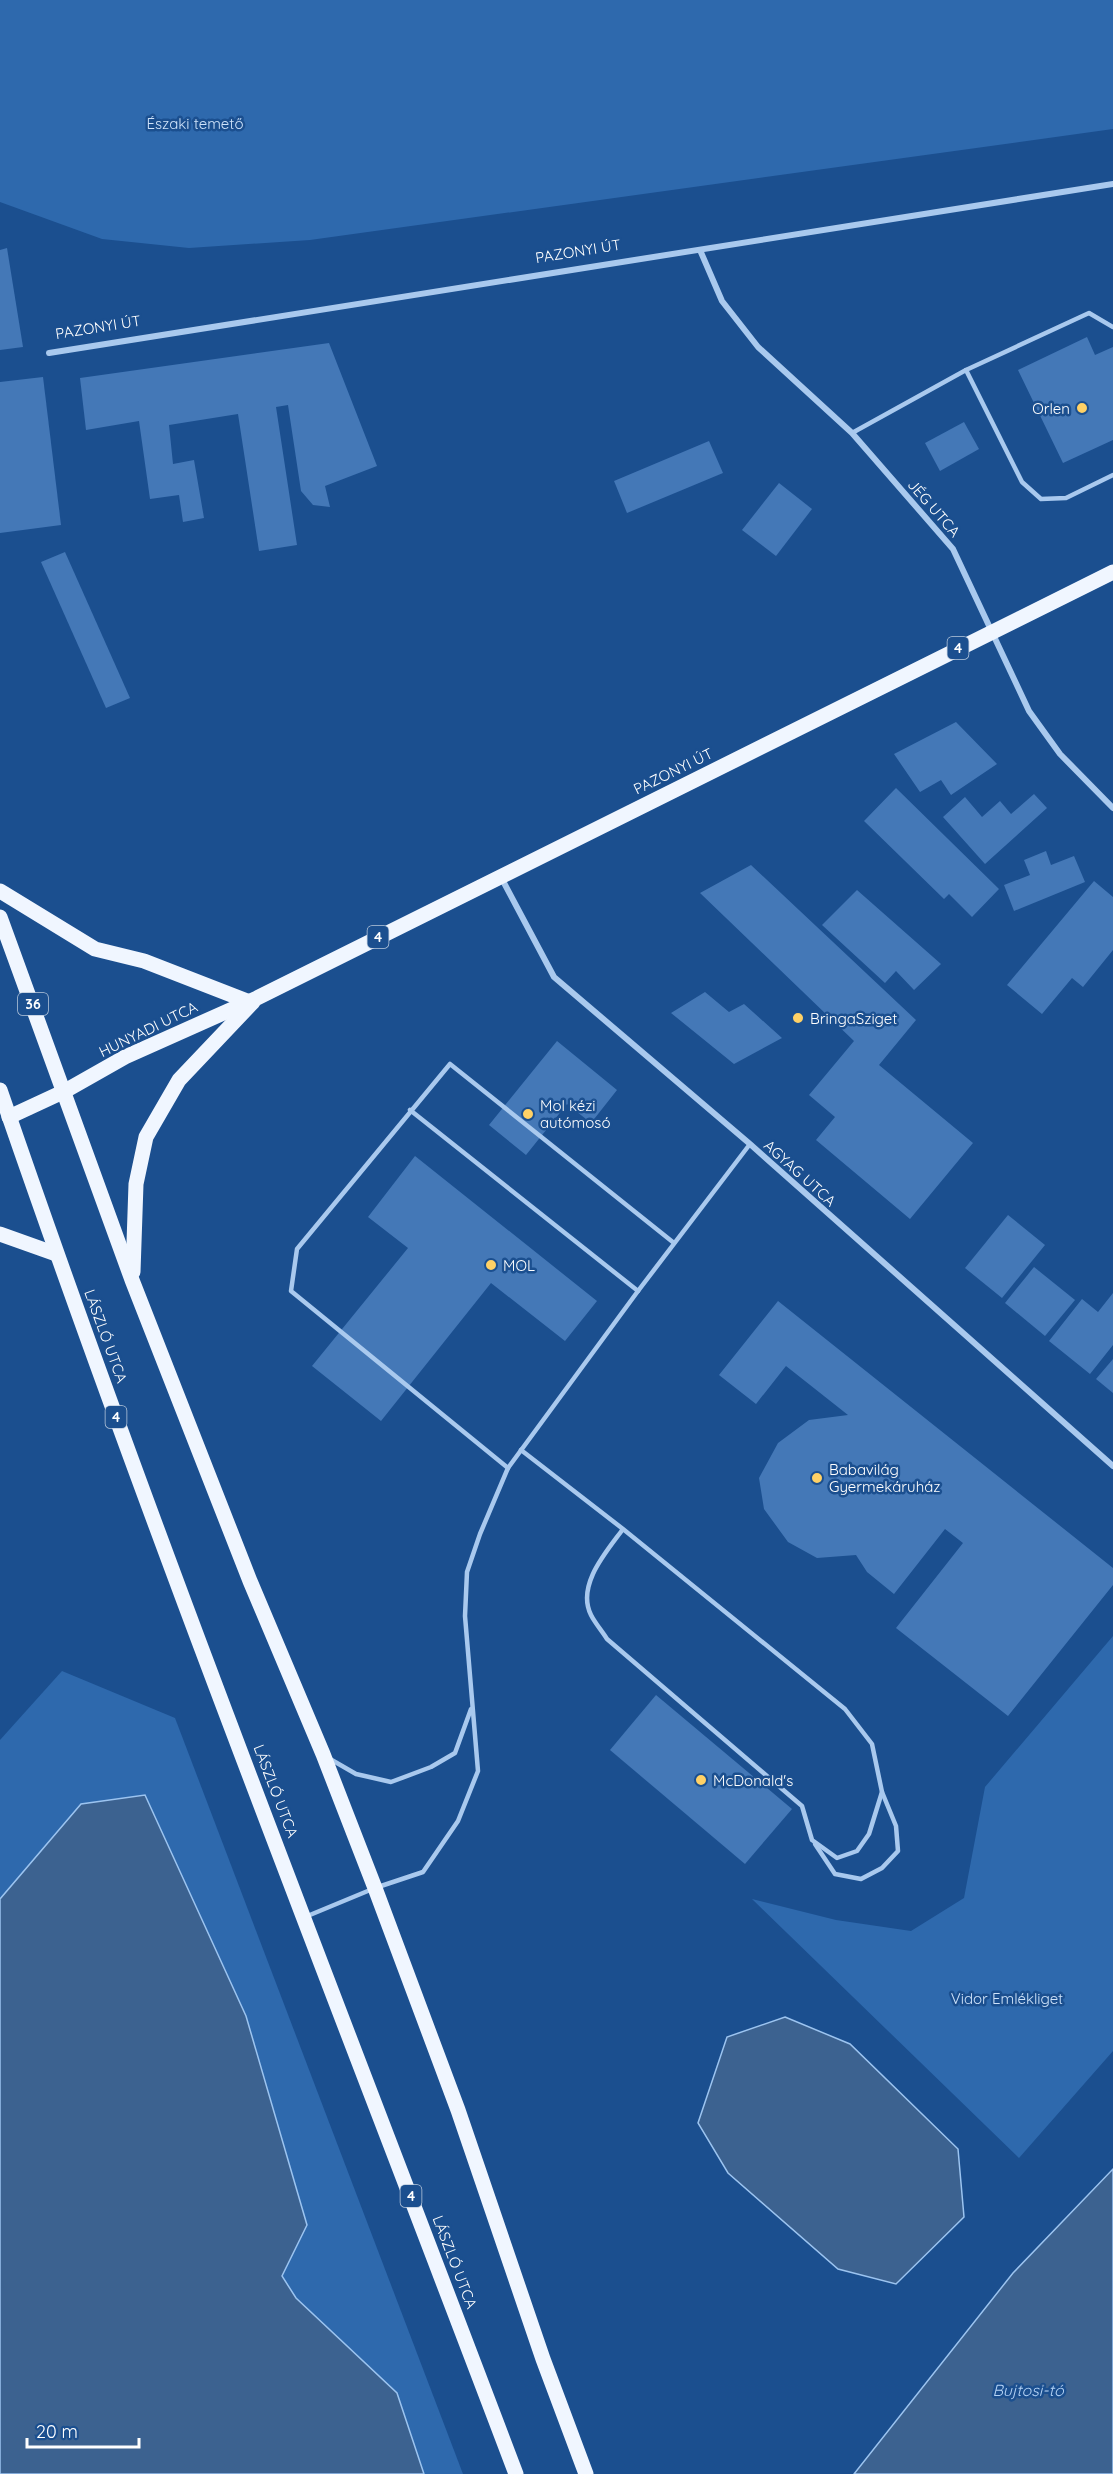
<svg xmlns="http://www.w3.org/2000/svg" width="1113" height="2474" font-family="Quicksand,sans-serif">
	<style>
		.green { fill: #2e69ad }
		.water { fill: #3c6290; stroke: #9cc4f0; stroke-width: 1.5 }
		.building { fill: #4478b7 }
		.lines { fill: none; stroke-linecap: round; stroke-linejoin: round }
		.service { stroke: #a9c9ee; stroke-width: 4.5 }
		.minor { stroke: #a9c9ee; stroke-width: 6 }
		.primary { stroke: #f0f6ff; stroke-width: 15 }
		.poi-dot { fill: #ffd166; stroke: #1b4f8f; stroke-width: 2 }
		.labels { text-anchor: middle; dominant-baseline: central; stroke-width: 5; stroke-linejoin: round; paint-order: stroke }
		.shield { fill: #1b4f8f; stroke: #bbcadd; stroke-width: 1.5 }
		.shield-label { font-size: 14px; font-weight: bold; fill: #fff }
		.park-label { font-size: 15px; fill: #cfe3fa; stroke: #1b4f8f }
		.street-label { font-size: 15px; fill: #fff; stroke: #1b4f8f }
		.poi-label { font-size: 15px; fill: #fff; stroke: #1b4f8f; text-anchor: start }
		.water-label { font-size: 16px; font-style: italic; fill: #b5d3f5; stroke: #1b4f8f }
	</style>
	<rect width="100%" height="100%" fill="#1b4f8f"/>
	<g class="green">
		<path d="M0,0H1113V129L310,240L189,248L102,239L0,202Z"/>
		<path d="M1113,1636V2051L1019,2158L752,1899L836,1920L911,1931L964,1898L985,1787Z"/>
		<path d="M62,1671L175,1718L463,2474H0V1740Z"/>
	</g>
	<g class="water">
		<path d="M145,1795L246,2016L307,2225L282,2276L296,2298L397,2393L424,2474H0V1899L81,1804Z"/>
		<path d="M785,2017L850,2044L958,2149L964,2217L896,2284L838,2269L728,2173L698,2123L727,2037Z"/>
		<path d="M1113,2169V2474H854L1013,2273Z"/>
	</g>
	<g class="building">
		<path d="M7,248L23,347L0,350V250Z"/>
		<path d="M1087,337L1095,355L1113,347V440L1063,463L1018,370Z"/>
		<path d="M329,343L377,466L325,486L330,507L313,505L301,491L288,405L276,407L297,545L259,551L238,414L169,425L173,464L194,460L204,518L183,522L179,495L150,499L139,421L86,430L80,378Z"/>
		<path d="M43,377L61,525L0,533V382Z"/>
		<path d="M964,422L979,449L940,471L925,443Z"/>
		<path d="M709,441L723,473L627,513L614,481Z"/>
		<path d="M779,483L812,509L776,556L742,530Z"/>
		<path d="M65,552L130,698L106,708L41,562Z"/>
		<path d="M956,722L997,764L951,795L941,780L920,792L894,754Z"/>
		<path d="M896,788L999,889L972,917L949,894L944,899L864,821Z"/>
		<path d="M1034,794L1047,808L985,864L943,817L965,797L982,817L1000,801L1011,814Z"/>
		<path d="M1046,851L1051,865L1074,856L1085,882L1014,911L1004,885L1030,875L1024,860Z"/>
		<path d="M751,865L916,1020L879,1065L973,1143L910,1219L816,1140L835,1117L809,1095L854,1041L700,893Z"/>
		<path d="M1094,881L1113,897V950L1083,987L1072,978L1042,1014L1007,985Z"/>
		<path d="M857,890L941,964L914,990L896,971L885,983L822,925Z"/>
		<path d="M705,992L729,1012L744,1004L782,1038L734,1064L671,1013Z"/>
		<path d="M557,1041L617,1090L591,1123L567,1104L526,1155L489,1125Z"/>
		<path d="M415,1156L597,1301L565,1341L491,1283L381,1421L312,1366L408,1248L368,1217Z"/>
		<path d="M1008,1215L1045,1245L1002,1298L965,1268Z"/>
		<path d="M1034,1267L1075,1300L1045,1336L1005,1303Z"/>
		<path d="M1113,1293V1345L1090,1374L1049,1341L1082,1299L1098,1312Z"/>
		<path d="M778,1301L1113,1568V1585L1008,1716L896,1628L963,1543L945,1529L894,1594L867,1572L856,1555L817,1558L788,1542L764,1509L759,1478L778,1443L809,1420L848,1415L786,1366L756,1404L719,1375Z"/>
		<path d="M1113,1359V1393L1096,1379Z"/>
		<path d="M656,1695L792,1809L745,1864L610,1750Z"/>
	</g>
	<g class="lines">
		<g class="service">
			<path d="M966,370L1022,482L1041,499L1066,498L1113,475"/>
			<path d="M852,433L966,370L1089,313L1113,327"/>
			<path d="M410,1110L638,1291"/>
			<path d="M521,1450L623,1529L845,1709L872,1744L882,1792L869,1834L857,1851L837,1858L812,1840L802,1806L607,1639C602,1631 595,1623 591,1615C576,1585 607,1551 623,1529"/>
			<path d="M508,1468L291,1291L297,1249L450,1064L674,1243"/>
			<path d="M330,1759L356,1774L391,1782L431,1767L455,1753L471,1709"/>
			<path d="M815,1844L835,1874L861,1879L882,1868L898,1851L896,1826L882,1792"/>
			<path d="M305,1917L375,1888L423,1872L458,1821L478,1771L465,1616L467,1572L480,1534L508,1468L638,1291L750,1144"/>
		</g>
		<g class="minor">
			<path d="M700,250L722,301L758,347L852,433L953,549L1029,711L1060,754L1113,808"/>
			<path d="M49,353L1113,184"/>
			<path d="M502,879L554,977L750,1144L1113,1466"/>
		</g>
		<g class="primary">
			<path d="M0,891L95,949L144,961L247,1001"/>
			<path d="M0,917L132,1280L250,1581L323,1754L375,1888L458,2110L543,2359L586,2474"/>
			<path d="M0,1090C160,1556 342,2014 516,2474"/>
			<path d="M9,1117L65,1091L125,1057L257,998L1113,572"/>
			<path d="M0,1234L56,1254"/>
			<path d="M133,1272L136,1184L146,1137L179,1080L253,1002"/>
		</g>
	</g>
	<g class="poi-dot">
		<circle cx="1082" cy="408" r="6"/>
		<circle cx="798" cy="1018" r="6"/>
		<circle cx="528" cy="1114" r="6"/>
		<circle cx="491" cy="1265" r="6"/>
		<circle cx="817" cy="1478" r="6"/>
		<circle cx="701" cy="1780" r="6"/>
	</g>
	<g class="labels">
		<g class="shield">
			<rect x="947.5" y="637" width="21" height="22" rx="4.5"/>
			<rect x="367.5" y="926" width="21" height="22" rx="4.5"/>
			<rect x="18" y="993" width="30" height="22" rx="4.5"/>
			<rect x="105.5" y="1406" width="21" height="22" rx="4.5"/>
			<rect x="400.5" y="2185" width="21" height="22" rx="4.5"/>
		</g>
		<g class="shield-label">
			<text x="958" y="648">4</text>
			<text x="378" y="937">4</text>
			<text x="33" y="1004">36</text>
			<text x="116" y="1417">4</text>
			<text x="411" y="2196">4</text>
		</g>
		<g class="park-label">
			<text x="195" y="123">Északi temető</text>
			<text x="1007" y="1998">Vidor Emlékliget</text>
		</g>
		<g class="street-label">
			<text transform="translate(578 251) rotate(-9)">PAZONYI ÚT</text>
			<text transform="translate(98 327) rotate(-9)">PAZONYI ÚT</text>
			<text transform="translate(934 508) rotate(49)">JÉG UTCA</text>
			<text transform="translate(673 771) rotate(-26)">PAZONYI ÚT</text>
			<text transform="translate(148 1029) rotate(-26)">HUNYADI UTCA</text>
			<text transform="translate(800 1173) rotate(42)">AGYAG UTCA</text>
			<text transform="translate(106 1336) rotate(70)">LÁSZLÓ UTCA</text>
			<text transform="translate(276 1791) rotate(69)">LÁSZLÓ UTCA</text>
			<text transform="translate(455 2262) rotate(69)">LÁSZLÓ UTCA</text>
		</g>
		<g class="poi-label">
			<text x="1070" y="408" text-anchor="end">Orlen</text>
			<text x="810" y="1018">BringaSziget</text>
			<text x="540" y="1105">Mol kézi<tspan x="540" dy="17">autómosó</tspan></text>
			<text x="503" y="1265">MOL</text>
			<text x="829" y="1469">Babavilág<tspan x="829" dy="17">Gyermekáruház</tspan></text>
			<text x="713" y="1780">McDonald's</text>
		</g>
		<g class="water-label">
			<text x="1028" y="2390">Bujtosi-tó</text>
		</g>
	</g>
	<path d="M27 2438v9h112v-9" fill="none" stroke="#ffffff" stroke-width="3"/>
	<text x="36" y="2438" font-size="18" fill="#ffffff" stroke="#1b4f8f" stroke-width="4.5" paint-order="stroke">20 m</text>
</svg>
